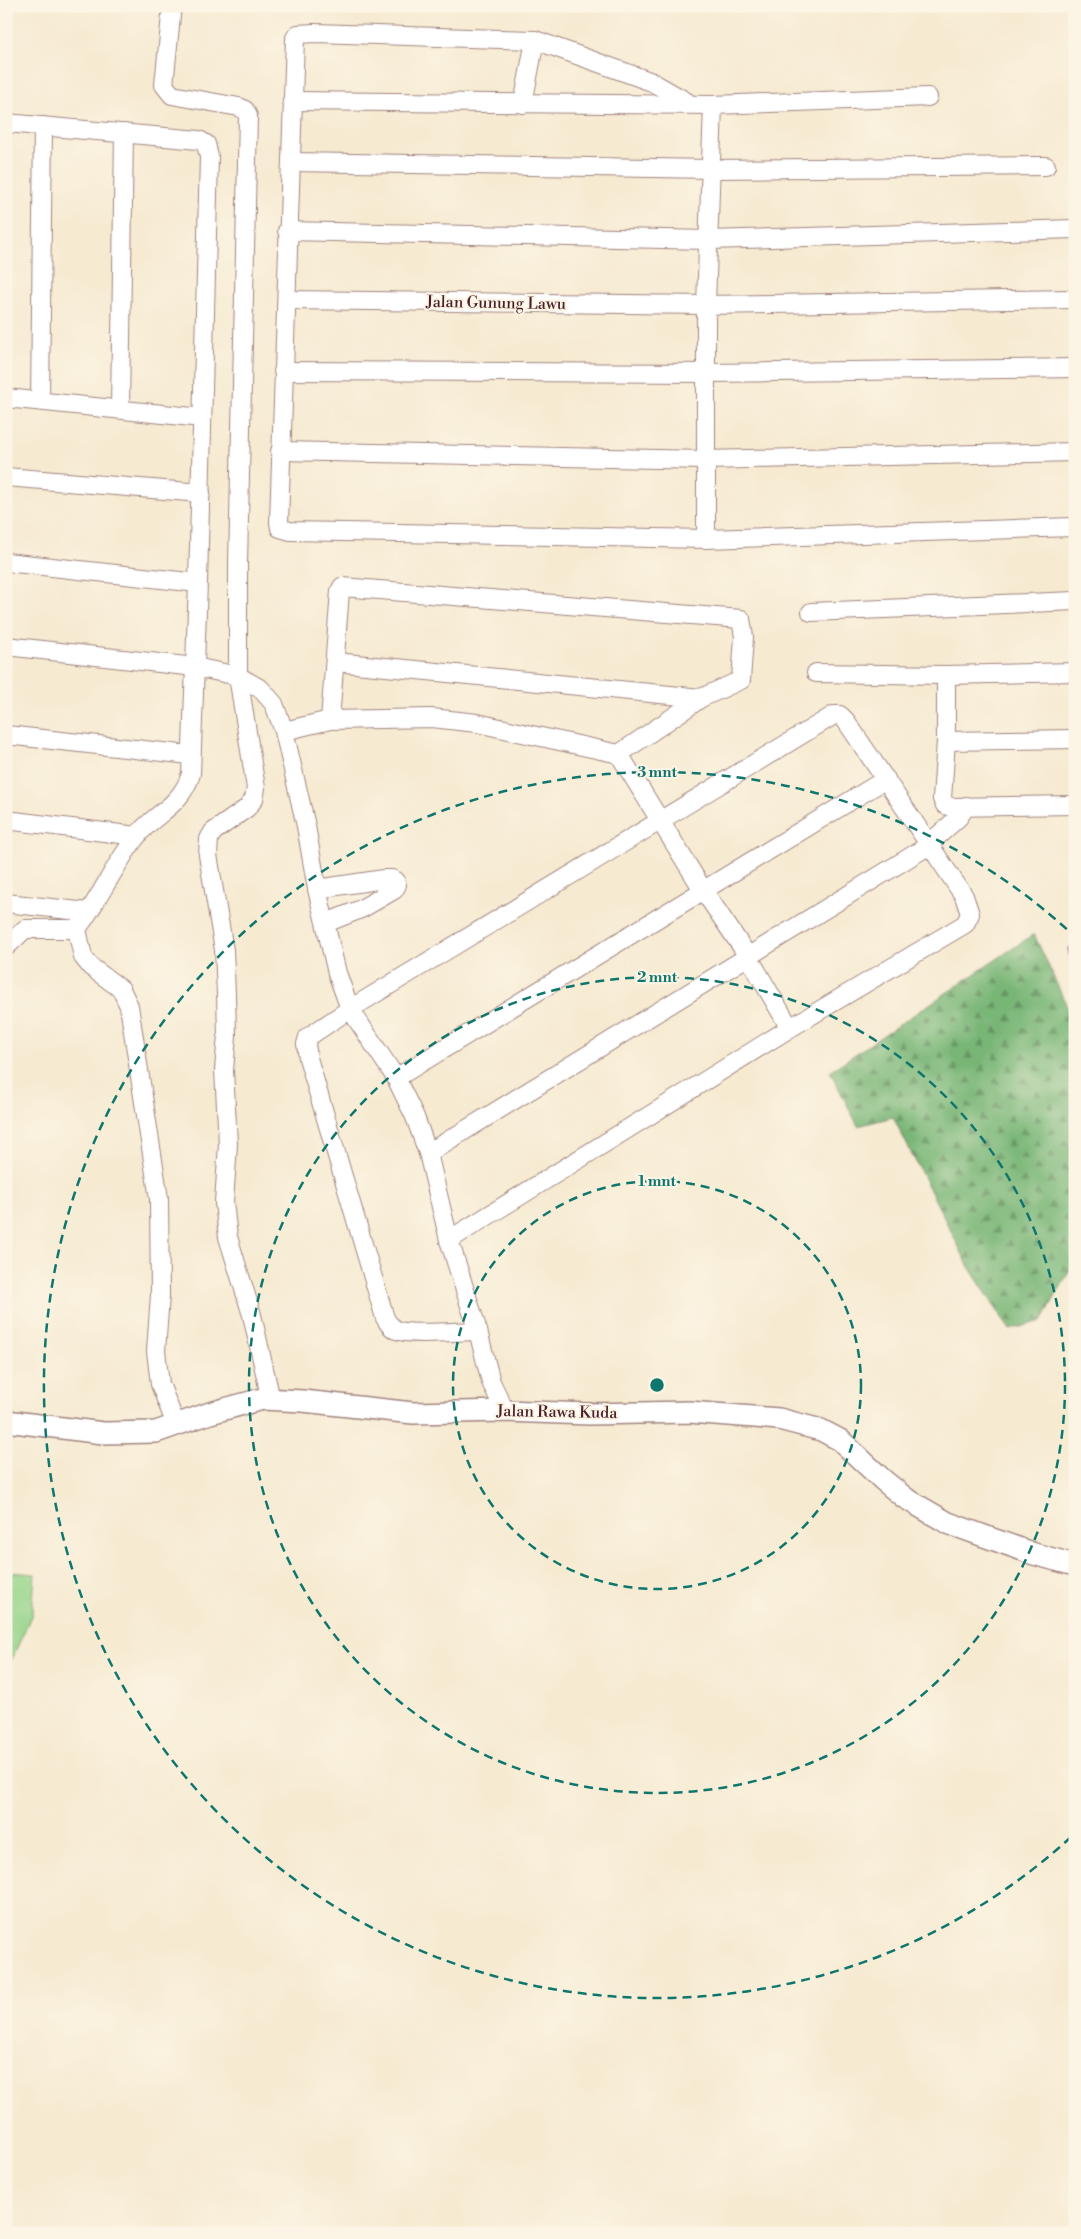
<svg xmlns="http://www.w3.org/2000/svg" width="1081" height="2239" font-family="'Libre Bodoni',serif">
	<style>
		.green { fill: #95d48a; stroke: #707a5a }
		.forest { fill: url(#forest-firs); stroke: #616a50 }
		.building { fill: url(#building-cross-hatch) }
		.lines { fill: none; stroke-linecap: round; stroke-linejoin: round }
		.minor-casing { stroke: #a0847e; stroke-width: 20 }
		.tertiary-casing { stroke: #a0847e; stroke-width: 24 }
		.minor { stroke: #fff; stroke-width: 18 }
		.tertiary { stroke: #fff; stroke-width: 21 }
		.ring { fill: none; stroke: #0f766e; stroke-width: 2.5; stroke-dasharray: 9 6 }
		.labels { text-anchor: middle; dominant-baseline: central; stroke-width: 4.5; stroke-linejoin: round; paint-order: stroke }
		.street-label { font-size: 16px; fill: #4a1f2b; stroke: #fcf5e5 }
		.centre { fill: #0f766e; stroke: #fcf5e5; stroke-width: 2.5 }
		.ring-label { font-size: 15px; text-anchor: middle; font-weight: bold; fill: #0f766e; stroke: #fcf5e5; stroke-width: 4.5; stroke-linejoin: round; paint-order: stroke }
	</style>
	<defs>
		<pattern id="forest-firs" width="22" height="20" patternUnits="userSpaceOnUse" patternTransform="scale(1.25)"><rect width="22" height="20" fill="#78b676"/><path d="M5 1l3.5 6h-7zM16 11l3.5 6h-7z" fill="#649361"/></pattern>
		<pattern id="building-cross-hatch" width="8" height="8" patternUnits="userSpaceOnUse" patternTransform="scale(1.25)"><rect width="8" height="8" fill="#d6abcf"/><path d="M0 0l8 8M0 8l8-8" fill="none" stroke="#b08ba8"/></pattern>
	</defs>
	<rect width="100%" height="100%" fill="#fcf5e5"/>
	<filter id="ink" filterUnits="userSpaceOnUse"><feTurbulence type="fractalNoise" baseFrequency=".02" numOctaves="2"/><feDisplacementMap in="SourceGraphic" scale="10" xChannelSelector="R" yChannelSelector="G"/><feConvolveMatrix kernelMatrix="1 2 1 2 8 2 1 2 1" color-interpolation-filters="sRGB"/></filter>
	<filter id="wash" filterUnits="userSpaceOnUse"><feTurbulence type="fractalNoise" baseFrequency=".0096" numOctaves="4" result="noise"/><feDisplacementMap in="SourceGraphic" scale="20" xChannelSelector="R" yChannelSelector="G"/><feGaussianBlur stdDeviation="1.12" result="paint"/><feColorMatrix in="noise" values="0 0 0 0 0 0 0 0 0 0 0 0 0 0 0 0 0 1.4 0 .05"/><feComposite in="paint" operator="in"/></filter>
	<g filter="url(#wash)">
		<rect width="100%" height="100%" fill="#f6ead1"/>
		<path class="green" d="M6,1572L35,1574L32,1614L6,1672Z"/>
		<path class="forest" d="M1034,934L1075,1024V1261L1042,1321L1010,1330L969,1267L893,1117L858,1126L830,1071Z"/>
		<g id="blocks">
			<path class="building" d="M1075,946V960L1070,962L1067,948Z"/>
		</g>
	</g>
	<g filter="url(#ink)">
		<use href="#blocks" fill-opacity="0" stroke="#a0847e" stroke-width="1"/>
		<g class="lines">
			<defs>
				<g id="minor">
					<path d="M172,6L164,85L172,95L239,107L245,110L248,116L238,564V676L256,788L254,799L247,808L213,832L209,839L208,855L224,950L226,994L227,1036L224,1070L228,1144L224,1202L228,1237L252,1315L271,1400"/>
					<path d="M535,40L652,82L687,102"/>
					<path d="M292,101L713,105L928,97"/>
					<path d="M523,104L535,40L315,33L298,34L295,38L279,522L280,528L290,531L706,539L1075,527"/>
					<path d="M6,123L199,140L206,144L209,157L198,583L191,774C180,808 154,813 136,837C114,866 99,900 77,929H25L6,947"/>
					<path d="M292,162L712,169L1046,166"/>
					<path d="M287,231L709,240L1075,229"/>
					<path d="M287,300L706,305L1075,299"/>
					<path d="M283,371L707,373L1075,368"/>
					<path d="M6,398L202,418"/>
					<path d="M40,401L43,126"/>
					<path d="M120,409L124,133"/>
					<path d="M280,451L705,460L1075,452"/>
					<path d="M6,477L201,493"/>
					<path d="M706,539V305L713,105"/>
					<path d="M6,562L198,583"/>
					<path d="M811,612L1075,601"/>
					<path d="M6,646L195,667L238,676L261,689L274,704L284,731L306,826L317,889L337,973L350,1009L396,1078L415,1117L428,1153L449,1240L478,1331L491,1382L505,1411"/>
					<path d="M335,662L701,698"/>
					<path d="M816,673L946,675L1075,672"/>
					<path d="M946,675V741L942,799L945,805L952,807L1075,805"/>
					<path d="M330,720L340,591L342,587L741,619L744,637L741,680L701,698L619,754"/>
					<path d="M284,731L330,720L432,718L477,723L619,754L703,890L748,956L790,1028"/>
					<path d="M6,735L190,755"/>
					<path d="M946,741L1075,739"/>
					<path d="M6,820L137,836"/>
					<path d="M317,889L384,879H392L396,881L397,885L394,890L361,909L326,923"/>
					<path d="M6,903L88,912"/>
					<path d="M77,929L83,957L91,967L121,989L129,1006L159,1199L160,1295L156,1351L160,1384L176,1425"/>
					<path d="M396,1078L886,779"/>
					<path d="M428,1153L923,849L959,817L966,806"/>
					<path d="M449,1240L790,1028L965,924L970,914L964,896L846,721L840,715H834L350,1009L308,1037L306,1044L308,1058L385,1318C388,1323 390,1327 396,1330C411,1336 459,1331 478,1331"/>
				</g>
				<path id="tertiary" d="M6,1421L103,1433L156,1432L210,1413L262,1399L303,1401L413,1413L505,1411L589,1414L689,1412L779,1419L821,1430L840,1440L883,1480L905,1498L948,1523L1034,1554L1075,1565"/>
			</defs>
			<use href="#minor" class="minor-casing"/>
			<use href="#tertiary" class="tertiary-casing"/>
			<use href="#minor" class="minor"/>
			<use href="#tertiary" class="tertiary"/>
		</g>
	</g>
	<g class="ring">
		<circle cx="657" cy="1385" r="204"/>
		<circle cx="657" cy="1385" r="408"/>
		<path d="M1071 1837A613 613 0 1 1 1071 933"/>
	</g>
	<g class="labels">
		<g class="street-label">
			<text transform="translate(496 303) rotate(1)">Jalan Gunung Lawu</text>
			<text transform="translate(557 1412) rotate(1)">Jalan Rawa Kuda</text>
		</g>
	</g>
	<circle cx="657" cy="1385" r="8" class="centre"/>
	<g class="ring-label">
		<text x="657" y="777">3 mnt</text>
		<text x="657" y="982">2 mnt</text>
		<text x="657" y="1186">1 mnt</text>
	</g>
	<rect width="1081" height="2239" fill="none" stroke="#fcf5e5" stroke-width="25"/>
</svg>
